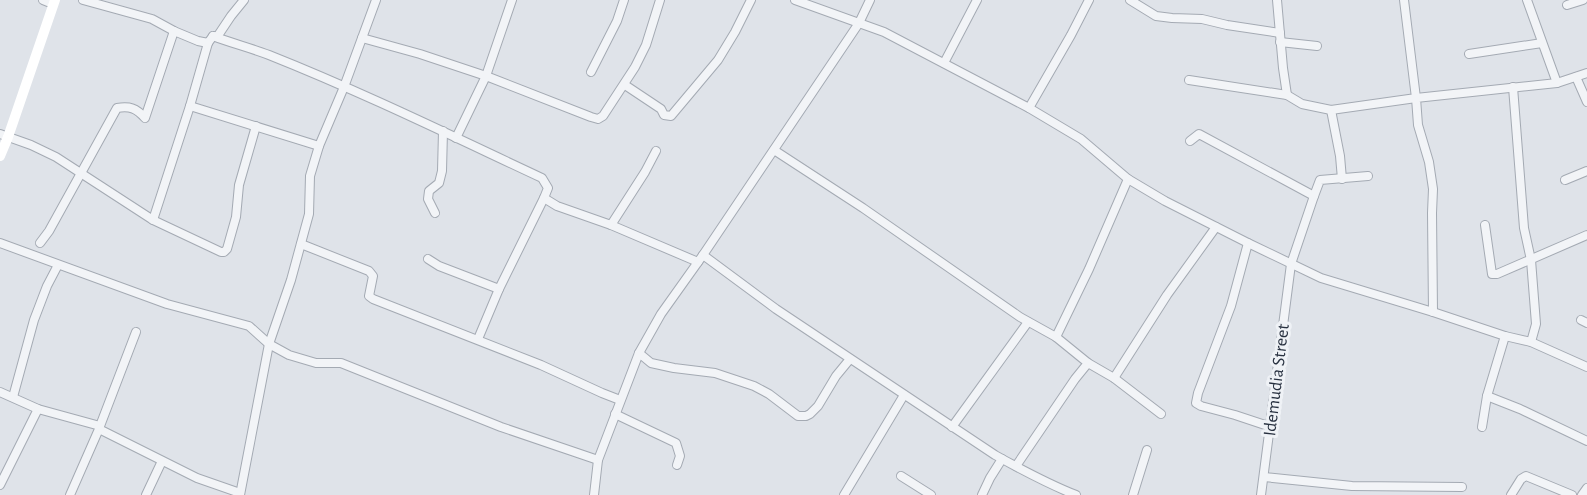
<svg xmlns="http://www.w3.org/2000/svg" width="1587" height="495" font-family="'Alegreya Sans',sans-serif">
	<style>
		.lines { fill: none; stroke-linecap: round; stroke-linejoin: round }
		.street-casing { stroke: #a4aab3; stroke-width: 10 }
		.street { stroke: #f2f4f7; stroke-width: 8 }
		.secondary { stroke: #fff; stroke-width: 10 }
		.labels { text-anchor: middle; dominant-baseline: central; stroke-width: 6; stroke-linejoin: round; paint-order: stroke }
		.street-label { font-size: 18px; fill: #283140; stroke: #eff2f6 }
	</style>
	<rect width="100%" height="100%" fill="#dfe3e9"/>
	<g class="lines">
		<defs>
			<g id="street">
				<path d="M43,0L53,4"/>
				<path d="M83,0L152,19L174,31L198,41L208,43L213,36L217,37L231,16L244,0"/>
				<path d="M795,0L884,32L1029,108L1081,139L1128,179L1165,201L1248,243L1321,278L1433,312L1505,336L1531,342L1587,367"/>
				<path d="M1130,0L1156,16L1172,18L1202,19L1227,25L1280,33"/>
				<path d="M1277,0L1283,68L1287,95"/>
				<path d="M1527,0L1557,83"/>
				<path d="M1567,5L1583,0"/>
				<path d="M213,36C231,43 251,48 269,55C362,92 452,136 542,178L548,188L544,198L499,289L478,339"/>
				<path d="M362,38L420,54L486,76L591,117L598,119L603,116L635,67L646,45L660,0"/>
				<path d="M1280,42L1317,46"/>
				<path d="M1469,54L1542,43"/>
				<path d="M944,63L977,0"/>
				<path d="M591,72L617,21L624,0"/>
				<path d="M1576,77L1587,102"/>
				<path d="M1189,80L1287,95L1302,104L1331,110L1416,98L1404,0"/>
				<path d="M625,85L661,109L664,115L671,116L718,60L735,32L751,0"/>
				<path d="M1513,87L1524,228L1531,260L1536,324L1531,342"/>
				<path d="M190,106L319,146"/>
				<path d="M1029,108L1071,35L1089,0"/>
				<path d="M1331,110L1340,156L1342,179"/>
				<path d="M0,134L31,145L56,157L153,220L221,252H224L227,249L236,217L239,185L256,126"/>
				<path d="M456,138L486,76L512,0"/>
				<path d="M1190,141L1199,134L1314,196"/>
				<path d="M774,150L863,208L1020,317L1056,337"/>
				<path d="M1565,180L1587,171"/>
				<path d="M544,198L557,206L611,225L698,262"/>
				<path d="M435,213L428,199L429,191L439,183L442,171L443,131"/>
				<path d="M153,220L190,106L208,43"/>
				<path d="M611,225L645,172L656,151"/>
				<path d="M1485,225L1492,274H1497L1587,235"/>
				<path d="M0,243L167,304L249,326L269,344L289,355L316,363H341L501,427L598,460"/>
				<path d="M40,243L49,231L117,108C130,106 136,108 145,118L174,31"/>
				<path d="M1248,243L1231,306L1198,393L1196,403L1201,406L1235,415L1271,427"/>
				<path d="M301,244L369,271L373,276L369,296L373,299L541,365L602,393L620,400"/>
				<path d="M703,255L776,309L995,455C1022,470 1048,484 1076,495"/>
				<path d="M428,259L439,266L499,289"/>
				<path d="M1433,312L1432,213L1433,189L1429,162L1418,125L1416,98L1557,83L1587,73"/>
				<path d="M1581,320L1587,323"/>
				<path d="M639,353L651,363L674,368L715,373L754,386L769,394L798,416H806L810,414L818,406L836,376L850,359"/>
				<path d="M1088,363L1114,378L1161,414"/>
				<path d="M1114,378L1167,295L1216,227"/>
				<path d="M0,392L38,409L100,426L99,429L197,478L240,493"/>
				<path d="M1487,396L1520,409L1587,441"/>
				<path d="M13,397L34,320L47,286L58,265"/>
				<path d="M615,414L676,443L680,456L677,465"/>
				<path d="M100,426L136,332"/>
				<path d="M952,427L1028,322"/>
				<path d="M1482,427L1487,396L1505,336"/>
				<path d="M1016,466L1075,379L1088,363L1056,337L1089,269L1128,179"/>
				<path d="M901,476L931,495"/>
				<path d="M1264,477L1352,486L1462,487"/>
				<path d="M0,485L38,409"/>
				<path d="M70,495L99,429"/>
				<path d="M146,495L162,461"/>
				<path d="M240,495L269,344L291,280L309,214L310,176L319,146L344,87L376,0"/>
				<path d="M594,495L598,460L639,353L661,314L703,255L859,23L870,0"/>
				<path d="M844,495L904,395"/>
				<path d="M982,495L990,478L1002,459"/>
				<path d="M1133,495L1147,450"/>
				<path d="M1261,495L1291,264L1314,196L1320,180L1368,176"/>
				<path d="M1511,495L1521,479L1526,476L1572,495"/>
				<path d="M1582,495L1587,488"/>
			</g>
		</defs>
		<use href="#street" class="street-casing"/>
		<use href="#street" class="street"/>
		<path class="secondary" d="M0,156L8,137L55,0"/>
	</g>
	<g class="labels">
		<g class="street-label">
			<text transform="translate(1277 380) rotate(-83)">Idemudia Street</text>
		</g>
	</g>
</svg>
